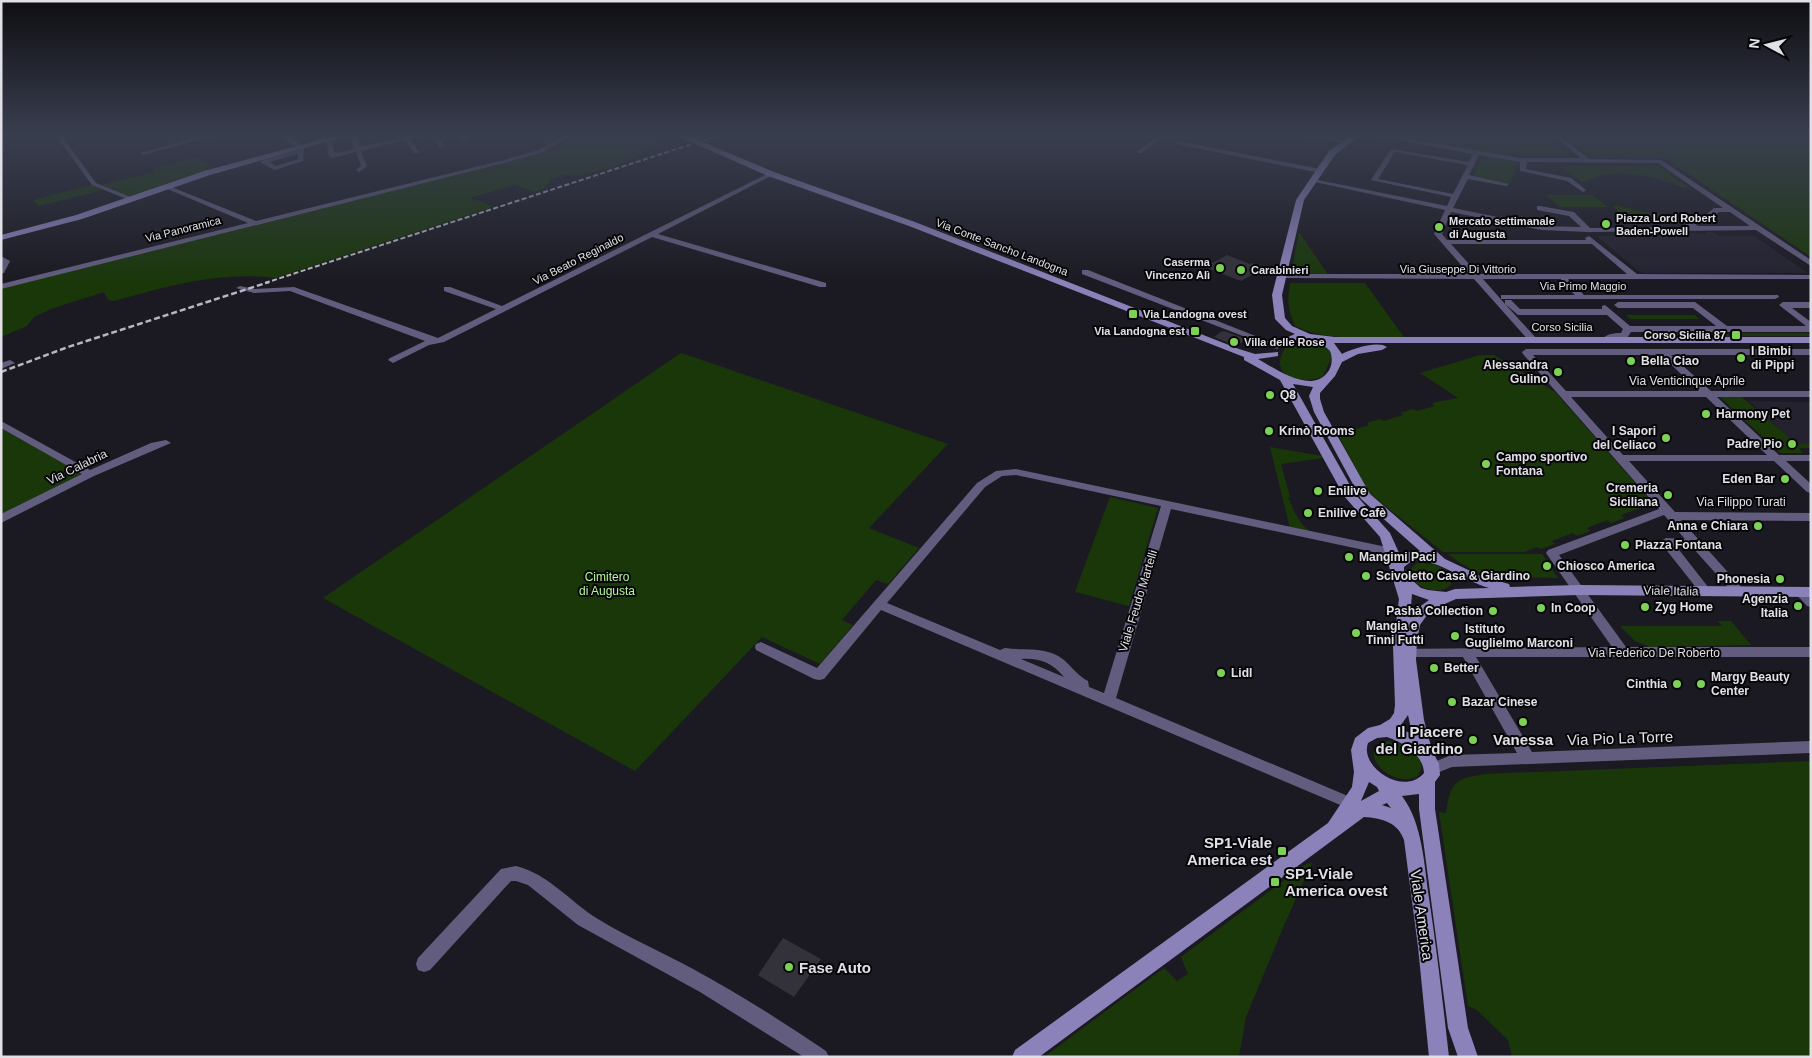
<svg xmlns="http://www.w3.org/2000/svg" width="1812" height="1058" font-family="Arial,sans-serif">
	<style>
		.built { fill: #24222f }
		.green { fill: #1a370a }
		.building { fill: #33323a }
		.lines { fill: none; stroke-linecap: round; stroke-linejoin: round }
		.street { fill: #625d7f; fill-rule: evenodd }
		.secondary { fill: #8b82ba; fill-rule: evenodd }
		.rail-far1 { stroke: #b8b7bd; stroke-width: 2; stroke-dasharray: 5 2.5; stroke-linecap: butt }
		.rail { stroke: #b8b7bd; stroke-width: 2.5; stroke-dasharray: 6 3; stroke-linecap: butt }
		.poi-dot { fill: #7dd154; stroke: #060608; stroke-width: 2 }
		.labels { text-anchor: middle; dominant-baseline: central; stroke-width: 4; stroke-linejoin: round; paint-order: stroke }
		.far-poi-label { font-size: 11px; font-weight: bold; fill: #e1e0e6; stroke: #060608; text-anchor: start }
		.far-street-label { font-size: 11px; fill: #e1e0e6; stroke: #060608 }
		.poi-label { font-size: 12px; font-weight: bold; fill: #e1e0e6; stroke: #060608; text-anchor: start }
		.street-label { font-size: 12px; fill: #e1e0e6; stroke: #060608 }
		.park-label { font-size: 12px; fill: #b3fa94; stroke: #060608 }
		.near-poi-label { font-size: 15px; font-weight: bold; fill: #e1e0e6; stroke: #060608; text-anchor: end }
		.near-street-label { font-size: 15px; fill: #e1e0e6; stroke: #060608 }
	</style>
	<rect width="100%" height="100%" fill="#1b1a22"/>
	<g class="built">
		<path d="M1683,232L1706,234V232H1713L1719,236H1754L1808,273H1644L1638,271L1597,236L1686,235Z"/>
		<path d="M1749,401L1811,402V448H1801Z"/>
	</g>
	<g class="green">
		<path d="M577,134H654L655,143L646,151L624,163L580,176L562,175L551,179L545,188L534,192L514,185L469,198L483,202L492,207L275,278C220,271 167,286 114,301L108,300L104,292L51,309L34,317L27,326L1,337V288L511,161L549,150Z"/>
		<path d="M1386,134H1543L1570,156H1521L1514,154L1502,156Z"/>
		<path d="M1561,134H1811V257L1665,158H1592Z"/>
		<path d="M1485,156L1518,163L1510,184L1473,176L1482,158Z"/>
		<path d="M198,157L215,169L178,179L130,197L114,191L117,188H109L101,185L155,172L153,168Z"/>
		<path d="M1566,166H1658L1688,187L1684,188C1660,178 1631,171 1604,175C1598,175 1586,183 1582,182C1576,180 1569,172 1564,168Z"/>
		<path d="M91,185L103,190L39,206L33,200Z"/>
		<path d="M1546,195H1592L1608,207H1560Z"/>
		<path d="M1616,205L1643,212L1671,214L1683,224L1653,222L1624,216L1612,206Z"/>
		<path d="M1299,232L1327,273V274L1291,273Z"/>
		<path d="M1290,283H1365L1404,337C1367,337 1328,342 1295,326C1288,310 1287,300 1290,283Z"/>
		<path d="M1626,315H1695L1699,319H1630Z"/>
		<path d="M1646,332L1726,333L1730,336H1649Z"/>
		<path d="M1730,333H1811V336H1734Z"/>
		<path d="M1299,340C1311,339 1323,342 1330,351L1331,359L1323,376C1311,383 1284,382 1280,365C1279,359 1283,352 1286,346Z"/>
		<path d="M681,353L948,444L869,528L919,548L888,584L876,580L842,620L853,625L820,664L762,637L635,771L323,598Z"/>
		<path d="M1480,355H1494L1555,392L1653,503L1621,515L1624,518L1611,523L1607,520L1587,528L1590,531L1577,536L1573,533L1552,541L1555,544L1541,549L1537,547L1524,552H1443L1369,493L1338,435L1369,425L1367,423L1380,419L1384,421L1403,415L1400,413L1413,409L1417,411L1435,406L1432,403L1458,398L1420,373Z"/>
		<path d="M1720,397H1742L1797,444H1811V448H1799L1803,453H1780Z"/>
		<path d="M1,428L81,473L80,475L1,516Z"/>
		<path d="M1270,447L1322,456L1323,458L1281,464L1290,497H1288C1294,511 1298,523 1311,532L1290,528Z"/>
		<path d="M1110,497L1158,508L1129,606L1075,592Z"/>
		<path d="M1448,554H1542L1549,564H1544L1546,568H1551L1558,578L1502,577V579C1481,577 1464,566 1448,554Z"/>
		<path d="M1417,563C1430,562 1454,567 1451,585C1439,597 1410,587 1409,570Z"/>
		<path d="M1718,621H1731L1751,645L1650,647L1635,641L1620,626H1722Z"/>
		<path d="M1389,741C1404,743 1418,750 1422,766L1418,776C1390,791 1352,747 1389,741Z"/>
		<path d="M1811,761V1057H1512L1508,1040L1477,1010L1468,1006L1439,812L1446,813C1451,782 1454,779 1485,774Z"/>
		<path d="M1312,863L1285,923L1246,1017L1239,1057H1044L1164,968L1177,981L1188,974L1181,957L1306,864Z"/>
	</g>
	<g class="building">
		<path d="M1227,255L1250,264L1252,263L1265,268L1241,281L1205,267Z"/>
		<path d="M1222,331L1227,332L1246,339L1237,346L1214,337Z"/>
		<path d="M783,938L821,959L794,997L758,975Z"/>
	</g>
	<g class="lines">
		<g class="street">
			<path d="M62,134H68L69,136L65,140L96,183L133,198V200H129L92,185L59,140Z"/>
			<path d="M208,134H220L143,155L140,153Z"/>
			<path d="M278,134H286L304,147L303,161L275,170L261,163V161L299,150ZM298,154V159L276,166L269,162Z"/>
			<path d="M349,134H355L360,147L403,137L401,134H426L410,139L419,152L418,153H414L405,140L361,151L367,166L359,172L356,170L361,166L356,152L332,158L329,156L326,140L331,141L335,153L354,149Z"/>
			<path d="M430,134H436L444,146L443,147H439Z"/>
			<path d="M458,134H464L468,140L463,141Z"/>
			<path d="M566,134H574L543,152L508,162L1,289V284L248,223L165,188V186H169L256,221L504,160L539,150Z"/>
			<path d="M686,134H709L698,139Z"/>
			<path d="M1161,134H1169L1141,153H1137V151Z"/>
			<path d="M1296,134H1312L1348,142L1345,144Z"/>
			<path d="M1364,134H1380L1520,158H1581L1551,134H1558L1589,159L1661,160L1811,260V266L1756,230L1588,232L1542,230L1451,212L1442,234L1447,240H1586L1585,238L1589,236L1637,274L1811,275V279H1568L1584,295H1778L1779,297L1775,299H1501V295H1575L1561,282V279H1483L1505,304V300H1511L1520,309H1602V306L1605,305L1630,326H1716L1693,308H1618L1614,305L1618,302H1695L1727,326H1806L1779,305L1783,302H1811V308H1792L1811,322V332H1631L1627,338L1615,339L1605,343L1601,340C1606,334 1613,333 1621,333L1623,329L1607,315H1518L1505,304L1536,338L1537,340L1533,343L1530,342L1474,279L1278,278V274H1469L1434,234L1445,210L1310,181L1313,179L1447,206L1451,197L1371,180L1391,149L1469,162L1473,154ZM1395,152L1468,165L1453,194L1378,179ZM1479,155L1520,162V171L1567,181L1583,192L1586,190L1585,189L1571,178L1526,169L1527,162L1658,163L1723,208H1714L1706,215L1684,219V223L1690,227L1590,228L1574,212L1540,206H1537V210L1569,216L1581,227L1542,226L1453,208L1468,179L1506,186L1509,184L1469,175ZM1719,212H1730L1750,226H1698L1693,222L1711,219ZM1451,244H1592L1627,274H1478Z"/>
			<path d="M1178,141L1320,169L1323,171L1320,173L1176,144L1175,143Z"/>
			<path d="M771,172L774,174L773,175L658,234L826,283V287H820L652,237L444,342L429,345L393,363L388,360L390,358L425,341L290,291L254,293L236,288L240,286L254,289L294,287L438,338L496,309L444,291V287H450L502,306Z"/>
			<path d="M1,256L10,261L4,273H1Z"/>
			<path d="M1082,270H1088L1281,346L1277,349L1274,348L1082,274Z"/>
			<path d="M1526,349H1811V355H1671L1711,391H1811V397H1717L1779,455H1811V461H1786L1811,484V493L1807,492L1774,461H1629L1675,512L1811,513V521L1681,520L1743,589L1745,592L1743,595H1735L1692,547L1676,546L1712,592L1710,595H1702L1660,542L1666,538L1685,539L1664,515L1559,555L1626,647H1811V657H1476L1532,752L1811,741V753L1452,767L1432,775L1427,773L1425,769L1427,765L1451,755L1517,753L1463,657H1401L1396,655L1395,652L1396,649L1612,647L1546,553L1548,550L1659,509L1523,354L1522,352ZM1533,355H1661L1699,391H1566ZM1571,397H1706L1767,455H1623Z"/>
			<path d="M10,360L15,363L1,369V363Z"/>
			<path d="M1,421L90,470L151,443L166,440L171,443L94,476L1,523V514L82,474L1,428Z"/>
			<path d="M1016,469L1396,549L1398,552L1392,556L1171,509L1116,698L1355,799L1357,803L1355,807L1350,809L1345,807L881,610L824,679L819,680L814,679L756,650L755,647L756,644L761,642L817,668L977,483L996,471ZM1016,475L1161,506L1104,693L1089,687L1088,681C1078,676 1072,667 1064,660C1047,646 1025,651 1005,648L1000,650L887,603L985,487L1002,476ZM1021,659C1040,658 1051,662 1064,677Z"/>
			<path d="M1800,588L1804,589L1811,595V607L1807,606L1794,592L1796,589Z"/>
			<path d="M516,866C549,874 570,902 598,919C629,938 662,952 693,969C739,994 783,1022 826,1051L829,1057H804L700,992L578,925L528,885L516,881H511L430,970L424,972L418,970L416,964L418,958L501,869Z"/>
		</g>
		<g class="secondary">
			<path d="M342,134H354L210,175L82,219L1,240V235L76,215L204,171Z"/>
			<path d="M673,134H683L774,172L915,222L1239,349L1255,354L1278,352V356L1258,359C1274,368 1310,394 1327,373C1332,367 1333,359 1330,351C1320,340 1304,336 1290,342C1285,344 1282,347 1276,346V342L1295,334L1286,330L1275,319L1272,295L1296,200L1329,151L1353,134H1362L1335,155L1304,200L1282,295L1285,318L1292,326L1310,334L1335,337H1811V343H1334L1342,354C1351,349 1378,340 1387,347L1382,350L1358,354L1342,362L1335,376L1320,393V399L1324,412L1370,494L1445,559L1481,576L1509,584L1510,587L1578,585L1811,587V597L1578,595L1456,599L1440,606L1427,615L1420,625L1417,641L1416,660L1424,720L1432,750L1439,764L1440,775L1435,782V809L1468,1028L1478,1057H1458L1448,1028L1419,809V794L1402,796C1423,824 1424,865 1429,898C1437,951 1443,1004 1449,1057H1429L1418,947L1404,840C1398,822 1381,818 1364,817L1039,1057H1012L1015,1050L1328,823L1352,787L1354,772L1351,750L1355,738L1368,728L1380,725L1390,719L1394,713L1395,705L1393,646L1399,599L1380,537L1344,496L1280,380L1244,360V357L909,226L768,176ZM1293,384L1313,387L1309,396L1314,412L1361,499L1420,551H1412L1400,555L1390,533L1355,494ZM1413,560C1440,560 1464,581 1489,588L1455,589L1446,592L1428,590L1421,588L1404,573V567ZM1412,594L1429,600L1418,608L1410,618ZM1408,715L1412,734L1399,728ZM1387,737C1404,743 1423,754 1424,773C1404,797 1359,767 1368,743L1377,738ZM1369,782L1377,787L1379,791L1361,801ZM1387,803L1391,808L1382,805Z"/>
		</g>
		<g class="rail-far1">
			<path d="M704,141L723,134"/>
			<path d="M265,283L692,144"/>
		</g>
		<path class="rail" d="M1,372L68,347L269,282"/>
	</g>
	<linearGradient id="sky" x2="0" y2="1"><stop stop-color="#0f0e13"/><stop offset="0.48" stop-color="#393e4f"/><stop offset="1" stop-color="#393e4f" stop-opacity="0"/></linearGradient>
	<rect width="1812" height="282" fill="url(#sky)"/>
	<g class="poi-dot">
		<circle cx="1606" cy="224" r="5"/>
		<circle cx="1439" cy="227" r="5"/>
		<circle cx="1220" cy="268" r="5"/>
		<circle cx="1241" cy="270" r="5"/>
		<rect x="1128" y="309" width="10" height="10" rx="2.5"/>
		<rect x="1190" y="326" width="10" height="10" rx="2.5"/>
		<rect x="1731" y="330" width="10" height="10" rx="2.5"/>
		<circle cx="1234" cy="342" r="5"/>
		<circle cx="1741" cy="358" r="5"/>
		<circle cx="1631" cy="361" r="5"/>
		<circle cx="1558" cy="372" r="5"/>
		<circle cx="1270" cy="395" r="5"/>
		<circle cx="1706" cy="414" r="5"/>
		<circle cx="1269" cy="431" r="5"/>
		<circle cx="1666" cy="438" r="5"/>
		<circle cx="1792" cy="444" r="5"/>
		<circle cx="1486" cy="464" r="5"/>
		<circle cx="1785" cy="479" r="5"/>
		<circle cx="1318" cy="491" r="5"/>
		<circle cx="1668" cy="495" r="5"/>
		<circle cx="1308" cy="513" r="5"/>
		<circle cx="1758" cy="526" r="5"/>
		<circle cx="1625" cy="545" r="5"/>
		<circle cx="1349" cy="557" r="5"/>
		<circle cx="1547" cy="566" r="5"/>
		<circle cx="1366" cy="576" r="5"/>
		<circle cx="1780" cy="579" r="5"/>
		<circle cx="1798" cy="606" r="5"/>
		<circle cx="1645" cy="607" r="5"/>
		<circle cx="1541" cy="608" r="5"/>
		<circle cx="1493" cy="611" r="5"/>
		<circle cx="1356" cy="633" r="5"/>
		<circle cx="1455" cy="636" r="5"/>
		<circle cx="1434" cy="668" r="5"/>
		<circle cx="1221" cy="673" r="5"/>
		<circle cx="1677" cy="684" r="5"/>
		<circle cx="1701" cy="684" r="5"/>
		<circle cx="1452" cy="702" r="5"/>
		<circle cx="1523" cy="722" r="5"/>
		<circle cx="1473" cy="740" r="5"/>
		<rect x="1277" y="846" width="10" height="10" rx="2.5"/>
		<rect x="1270" y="877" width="10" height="10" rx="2.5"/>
		<circle cx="789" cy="967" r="5"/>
	</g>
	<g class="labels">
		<g class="far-poi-label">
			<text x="1616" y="218">Piazza Lord Robert<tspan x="1616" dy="13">Baden-Powell</tspan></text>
			<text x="1449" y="221">Mercato settimanale<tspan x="1449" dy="13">di Augusta</tspan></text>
			<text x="1210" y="262" text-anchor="end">Caserma<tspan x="1210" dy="13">Vincenzo Alì</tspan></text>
			<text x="1251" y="270">Carabinieri</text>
			<text x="1143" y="314">Via Landogna ovest</text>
			<text x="1185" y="331" text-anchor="end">Via Landogna est</text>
			<text x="1726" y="335" text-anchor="end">Corso Sicilia 87</text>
			<text x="1244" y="342">Villa delle Rose</text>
		</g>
		<g class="far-street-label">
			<text transform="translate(183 229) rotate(-14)">Via Panoramica</text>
			<text transform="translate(1002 247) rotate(21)">Via Conte Sancho Landogna</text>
			<text transform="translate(578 259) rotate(-27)">Via Beato Reginaldo</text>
			<text x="1458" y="269">Via Giuseppe Di Vittorio</text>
			<text x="1583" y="286">Via Primo Maggio</text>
			<text x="1562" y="327">Corso Sicilia</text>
		</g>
		<g class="poi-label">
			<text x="1751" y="351">I Bimbi<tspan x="1751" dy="14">di Pippi</tspan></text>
			<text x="1641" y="361">Bella Ciao</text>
			<text x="1548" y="365" text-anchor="end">Alessandra<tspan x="1548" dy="14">Gulino</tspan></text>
			<text x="1280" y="395">Q8</text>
			<text x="1716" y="414">Harmony Pet</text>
			<text x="1279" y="431">Krinò Rooms</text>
			<text x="1656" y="431" text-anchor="end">I Sapori<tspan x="1656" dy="14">del Celiaco</tspan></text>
			<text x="1782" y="444" text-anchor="end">Padre Pio</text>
			<text x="1496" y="457">Campo sportivo<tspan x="1496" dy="14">Fontana</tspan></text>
			<text x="1775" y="479" text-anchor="end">Eden Bar</text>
			<text x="1658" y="488" text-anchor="end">Cremeria<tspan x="1658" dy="14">Siciliana</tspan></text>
			<text x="1328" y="491">Enilive</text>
			<text x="1318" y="513">Enilive Cafè</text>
			<text x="1748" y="526" text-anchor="end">Anna e Chiara</text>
			<text x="1635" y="545">Piazza Fontana</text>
			<text x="1359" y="557">Mangimi Paci</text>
			<text x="1557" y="566">Chiosco America</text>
			<text x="1376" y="576">Scivoletto Casa &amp; Giardino</text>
			<text x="1770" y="579" text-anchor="end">Phonesia</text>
			<text x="1788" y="599" text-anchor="end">Agenzia<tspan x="1788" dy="14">Italia</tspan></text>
			<text x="1655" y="607">Zyg Home</text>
			<text x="1551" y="608">In Coop</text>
			<text x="1483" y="611" text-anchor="end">Pashà Collection</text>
			<text x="1366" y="626">Mangia e<tspan x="1366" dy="14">Tinni Futti</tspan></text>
			<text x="1465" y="629">Istituto<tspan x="1465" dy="14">Guglielmo Marconi</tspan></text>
			<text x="1444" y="668">Better</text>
			<text x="1231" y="673">Lidl</text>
			<text x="1711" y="677">Margy Beauty<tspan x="1711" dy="14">Center</tspan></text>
			<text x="1667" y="684" text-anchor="end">Cinthia</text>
			<text x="1462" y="702">Bazar Cinese</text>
		</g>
		<g class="street-label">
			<text x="1687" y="381">Via Venticinque Aprile</text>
			<text transform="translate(77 467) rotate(-26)">Via Calabria</text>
			<text x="1741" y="502">Via Filippo Turati</text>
			<text transform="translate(1671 591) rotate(1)">Viale Italia</text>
			<text transform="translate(1138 601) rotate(-73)">Viale Feudo Martelli</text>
			<text x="1654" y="653">Via Federico De Roberto</text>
		</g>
		<g class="park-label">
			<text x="607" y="577">Cimitero<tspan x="607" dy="14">di Augusta</tspan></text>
		</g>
		<g class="near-poi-label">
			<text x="1463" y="731">Il Piacere<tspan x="1463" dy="17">del Giardino</tspan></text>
			<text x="1523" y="739" text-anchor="middle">Vanessa</text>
			<text x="1272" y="842">SP1-Viale<tspan x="1272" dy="17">America est</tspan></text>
			<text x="1285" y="873" text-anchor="start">SP1-Viale<tspan x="1285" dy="17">America ovest</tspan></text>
			<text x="799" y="967" text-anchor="start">Fase Auto</text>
		</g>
		<g class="near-street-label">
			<text transform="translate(1620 738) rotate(-2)">Via Pio La Torre</text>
			<text transform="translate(1422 915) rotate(82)">Viale America</text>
		</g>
	</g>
	<rect width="1812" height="1058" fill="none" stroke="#e1e0e6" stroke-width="5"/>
	<g transform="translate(1767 45) rotate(277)" stroke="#060608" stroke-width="4" paint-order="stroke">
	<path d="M0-4L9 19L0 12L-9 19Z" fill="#e1e0e6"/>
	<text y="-8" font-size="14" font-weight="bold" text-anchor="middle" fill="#e1e0e6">N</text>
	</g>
</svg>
